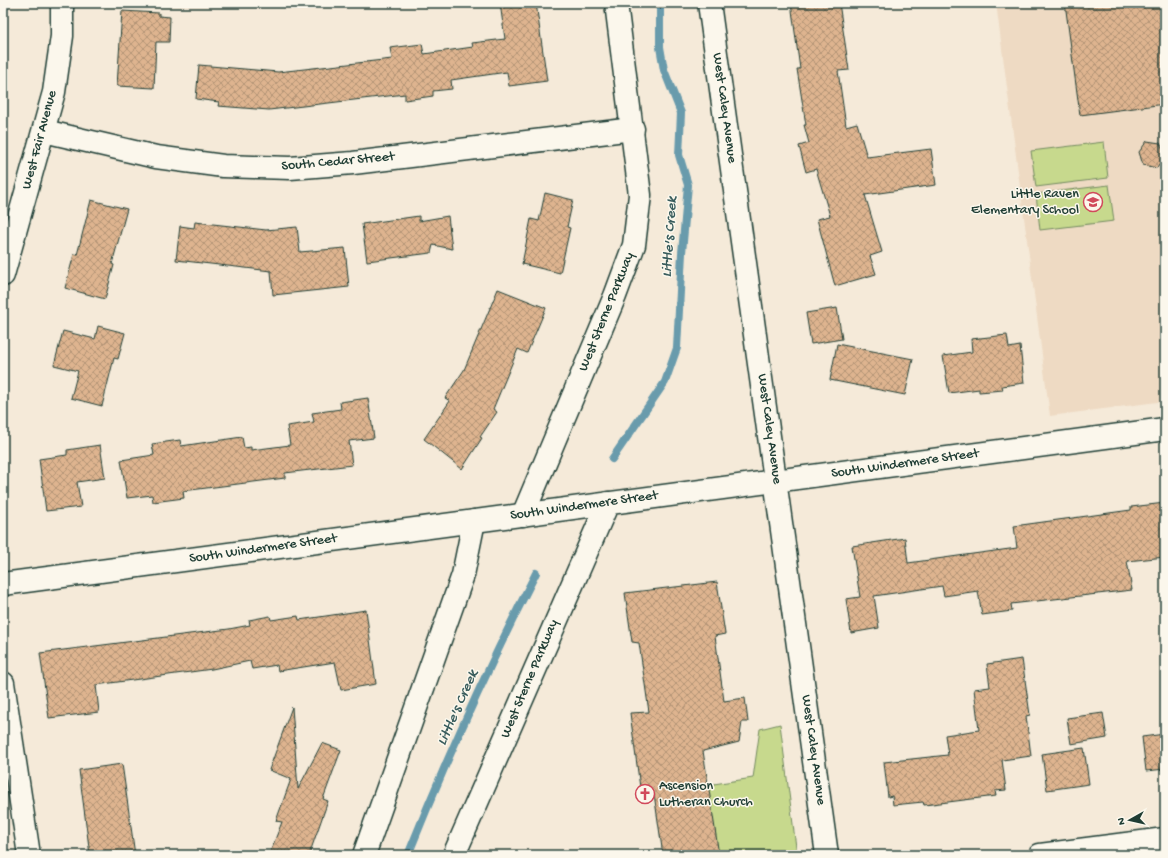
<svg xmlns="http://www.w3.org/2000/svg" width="1168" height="858" font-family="'Gochi Hand',sans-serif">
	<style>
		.built { fill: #eedac3 }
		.green { fill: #c7d98d; stroke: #738b60 }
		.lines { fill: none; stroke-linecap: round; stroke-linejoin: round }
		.stream { stroke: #699bac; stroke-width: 8 }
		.building { fill: url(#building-cross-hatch); stroke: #1f3d34 }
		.minor-casing { stroke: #1f3d34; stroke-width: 25 }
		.minor { stroke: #fbf7ec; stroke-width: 22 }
		.labels { text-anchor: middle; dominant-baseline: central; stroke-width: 3; stroke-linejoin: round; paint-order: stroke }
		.street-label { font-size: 14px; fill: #1f3d34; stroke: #fbf7ec }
		.poi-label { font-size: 14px; fill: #1f3d34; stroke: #fbf7ec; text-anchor: end }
		.water-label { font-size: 15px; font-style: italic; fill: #385c5c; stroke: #fbf7ec }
	</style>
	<defs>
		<pattern id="building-cross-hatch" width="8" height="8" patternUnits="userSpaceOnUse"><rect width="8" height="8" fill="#deb48f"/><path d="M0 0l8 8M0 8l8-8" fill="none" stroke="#b39476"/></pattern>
	</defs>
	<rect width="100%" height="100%" fill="#f5ead9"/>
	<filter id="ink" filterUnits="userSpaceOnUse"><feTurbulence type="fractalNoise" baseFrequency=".025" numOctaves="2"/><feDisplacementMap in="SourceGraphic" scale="8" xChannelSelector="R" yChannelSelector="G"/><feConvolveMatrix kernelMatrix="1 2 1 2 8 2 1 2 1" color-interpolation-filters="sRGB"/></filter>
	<g filter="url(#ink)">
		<path class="built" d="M996,3H1165V401L1050,416Z"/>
		<g class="green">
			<path d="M1104,142L1108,178L1036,187L1031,151Z"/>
			<path d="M1109,185L1114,221L1040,230L1036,194Z"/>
			<path d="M780,724L797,855H717L707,785L753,778L760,729Z"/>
		</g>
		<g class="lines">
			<g class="stream">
				<path d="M612,459L665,382L677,348L682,253L688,185L679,155L681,113L664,70L660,47V3"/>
				<path d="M408,855C446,760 489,665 536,573"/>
			</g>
		</g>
		<g class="building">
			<path d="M500,3H536L547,81L509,86L507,72L451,80L452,89L433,91V96L405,100V94L269,110L218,106L219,102L196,99L199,65L278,72L392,59L390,48L422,44L424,54L473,47L472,43L505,39Z"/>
			<path d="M791,3H839L849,70L838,71L846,126L857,123L867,157L931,149L936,185L865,195L882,252L870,256L876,274L835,286L817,219L830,216L816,169L806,172L799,146L809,143L804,125H806L797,69H800Z"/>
			<path d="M1065,3H1165V104L1080,115Z"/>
			<path d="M122,11L159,13V16L170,17L169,42H156L154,88L117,86Z"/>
			<path d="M1147,141L1160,143L1165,154V157L1157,168L1143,165L1139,152Z"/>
			<path d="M545,193L573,200L567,227L570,228L560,273L522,264L531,219L539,221Z"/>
			<path d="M91,200L127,209L112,264L114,265L105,299L65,288L74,254L77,255Z"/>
			<path d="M419,216V221L448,216L452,249L433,245L431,253L367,261L362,224Z"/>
			<path d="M195,222L266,230L297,227L300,252L345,248L349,287L273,295L271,271L176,260L180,226L194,228Z"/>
			<path d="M498,289L546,308L527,353L518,349L493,409L497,412L480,437L482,438L462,469L424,439L450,401L445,398L464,370Z"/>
			<path d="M837,308L842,339L811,344L806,313Z"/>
			<path d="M98,326L125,333L118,359L114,358L102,406L71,398L78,371L54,365L63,331L95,339Z"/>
			<path d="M1007,335L1009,348L1020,346L1024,383L1002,386L1003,390L979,392V389L949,393L943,356L972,352L971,339Z"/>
			<path d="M837,344L913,359L905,395L830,380Z"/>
			<path d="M368,398L374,438L349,441L352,465L285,473V478L183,491L184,498L153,502L152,495L127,498L121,460L154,455L152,444L180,440L181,446L242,437L244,448L251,447V450L290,445L287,426L314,422L312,413L341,409L340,402Z"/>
			<path d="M100,445L105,478L77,482L81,507L46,511L39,459L67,455V450Z"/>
			<path d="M1165,503V557L1127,561L1132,590L1011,604L1012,611L982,615L978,591L944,596L942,586L874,596L879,628L851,633L846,599L860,597L852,546L905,538L908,563L958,556L1017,548L1014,526L1131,510V507Z"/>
			<path d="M717,582L725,634L715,636L724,701L745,698L748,722H742L739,742L703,751L719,855H663L654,794L641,795L630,713L649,712L639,643L632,642L625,593Z"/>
			<path d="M366,610L376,684L341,690L335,662L278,671L277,665L252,669L250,661L212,669L96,685L99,712L49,718L40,653L229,629L250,625L249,620L270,616L271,620L298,616L299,620Z"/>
			<path d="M1022,659L1030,715L1026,716L1031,756L1002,760L1006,790L995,791L996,796L924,805L923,802L893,805L892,796L888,797L884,762L948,755L945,735L979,730L974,689L990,687L987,664Z"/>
			<path d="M292,707L298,789L322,743L341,750L323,799L328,801L309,855H269L282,822L276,821L291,779L269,770Z"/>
			<path d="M1103,713L1107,738L1071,744L1067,718Z"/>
			<path d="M1165,734V769L1146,771L1142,737Z"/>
			<path d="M1084,748L1089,784L1047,790L1042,754Z"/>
			<path d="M122,764L135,855H90L79,770Z"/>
		</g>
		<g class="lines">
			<defs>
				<g id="minor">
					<path d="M709,3L827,855"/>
					<path d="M44,131L156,157L223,166L290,168L353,163L633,129"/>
					<path d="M3,275L54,92L62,36V3"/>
					<path d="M523,515L615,296L634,245L640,195L616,3"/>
					<path d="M3,584L1165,429"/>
					<path d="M3,683L29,855"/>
					<path d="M364,855L463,575L474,521"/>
					<path d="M454,855L608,503"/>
					<path d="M1040,855L1165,839"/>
				</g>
			</defs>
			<use href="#minor" class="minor-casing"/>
			<use href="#minor" class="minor"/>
		</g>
	</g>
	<defs>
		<symbol id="school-ring" viewBox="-11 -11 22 22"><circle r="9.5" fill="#fbf7ec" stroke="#d1495b" stroke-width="1.5"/><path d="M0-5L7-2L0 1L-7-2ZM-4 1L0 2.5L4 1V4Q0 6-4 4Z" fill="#d1495b"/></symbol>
		<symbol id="church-ring" viewBox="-11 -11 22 22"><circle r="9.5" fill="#fbf7ec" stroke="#d1495b" stroke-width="1.5"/><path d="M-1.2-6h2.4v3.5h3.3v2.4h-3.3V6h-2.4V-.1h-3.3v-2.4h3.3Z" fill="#d1495b"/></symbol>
	</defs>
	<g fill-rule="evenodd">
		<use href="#school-ring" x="1082" y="191" width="22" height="22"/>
		<use href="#church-ring" x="634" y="783" width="22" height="22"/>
	</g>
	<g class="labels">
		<g class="street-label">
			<text transform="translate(724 108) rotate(82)">West Caley Avenue</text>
			<text transform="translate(40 140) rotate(-75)">West Fair Avenue</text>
			<text transform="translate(338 162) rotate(-5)">South Cedar Street</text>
			<text transform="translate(607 312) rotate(-68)">West Sterne Parkway</text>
			<text transform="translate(769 429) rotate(82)">West Caley Avenue</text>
			<text transform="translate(905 464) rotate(-8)">South Windermere Street</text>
			<text transform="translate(584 506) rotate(-8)">South Windermere Street</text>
			<text transform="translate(263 549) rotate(-8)">South Windermere Street</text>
			<text transform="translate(530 679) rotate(-67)">West Sterne Parkway</text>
			<text transform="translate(813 750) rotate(82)">West Caley Avenue</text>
		</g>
		<g class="poi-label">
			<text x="1079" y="194">Little Raven<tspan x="1079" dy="16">Elementary School</tspan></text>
			<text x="659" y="786" text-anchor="start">Ascension<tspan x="659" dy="16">Lutheran Church</tspan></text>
		</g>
		<g class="water-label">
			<text transform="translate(670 237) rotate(-86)">Little's Creek</text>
			<text transform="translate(458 708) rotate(-66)">Little's Creek</text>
		</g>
	</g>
	<rect width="1168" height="858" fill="none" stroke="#fbf7ec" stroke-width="16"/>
	<rect x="8" y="8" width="1152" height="842" fill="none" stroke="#1f3d34" stroke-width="1.5" filter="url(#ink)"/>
	<g transform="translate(1130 820) rotate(262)" stroke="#fbf7ec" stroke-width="3" paint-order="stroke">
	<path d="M0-3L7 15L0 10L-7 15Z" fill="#1f3d34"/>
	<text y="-6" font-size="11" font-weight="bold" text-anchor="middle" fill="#1f3d34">N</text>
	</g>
</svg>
